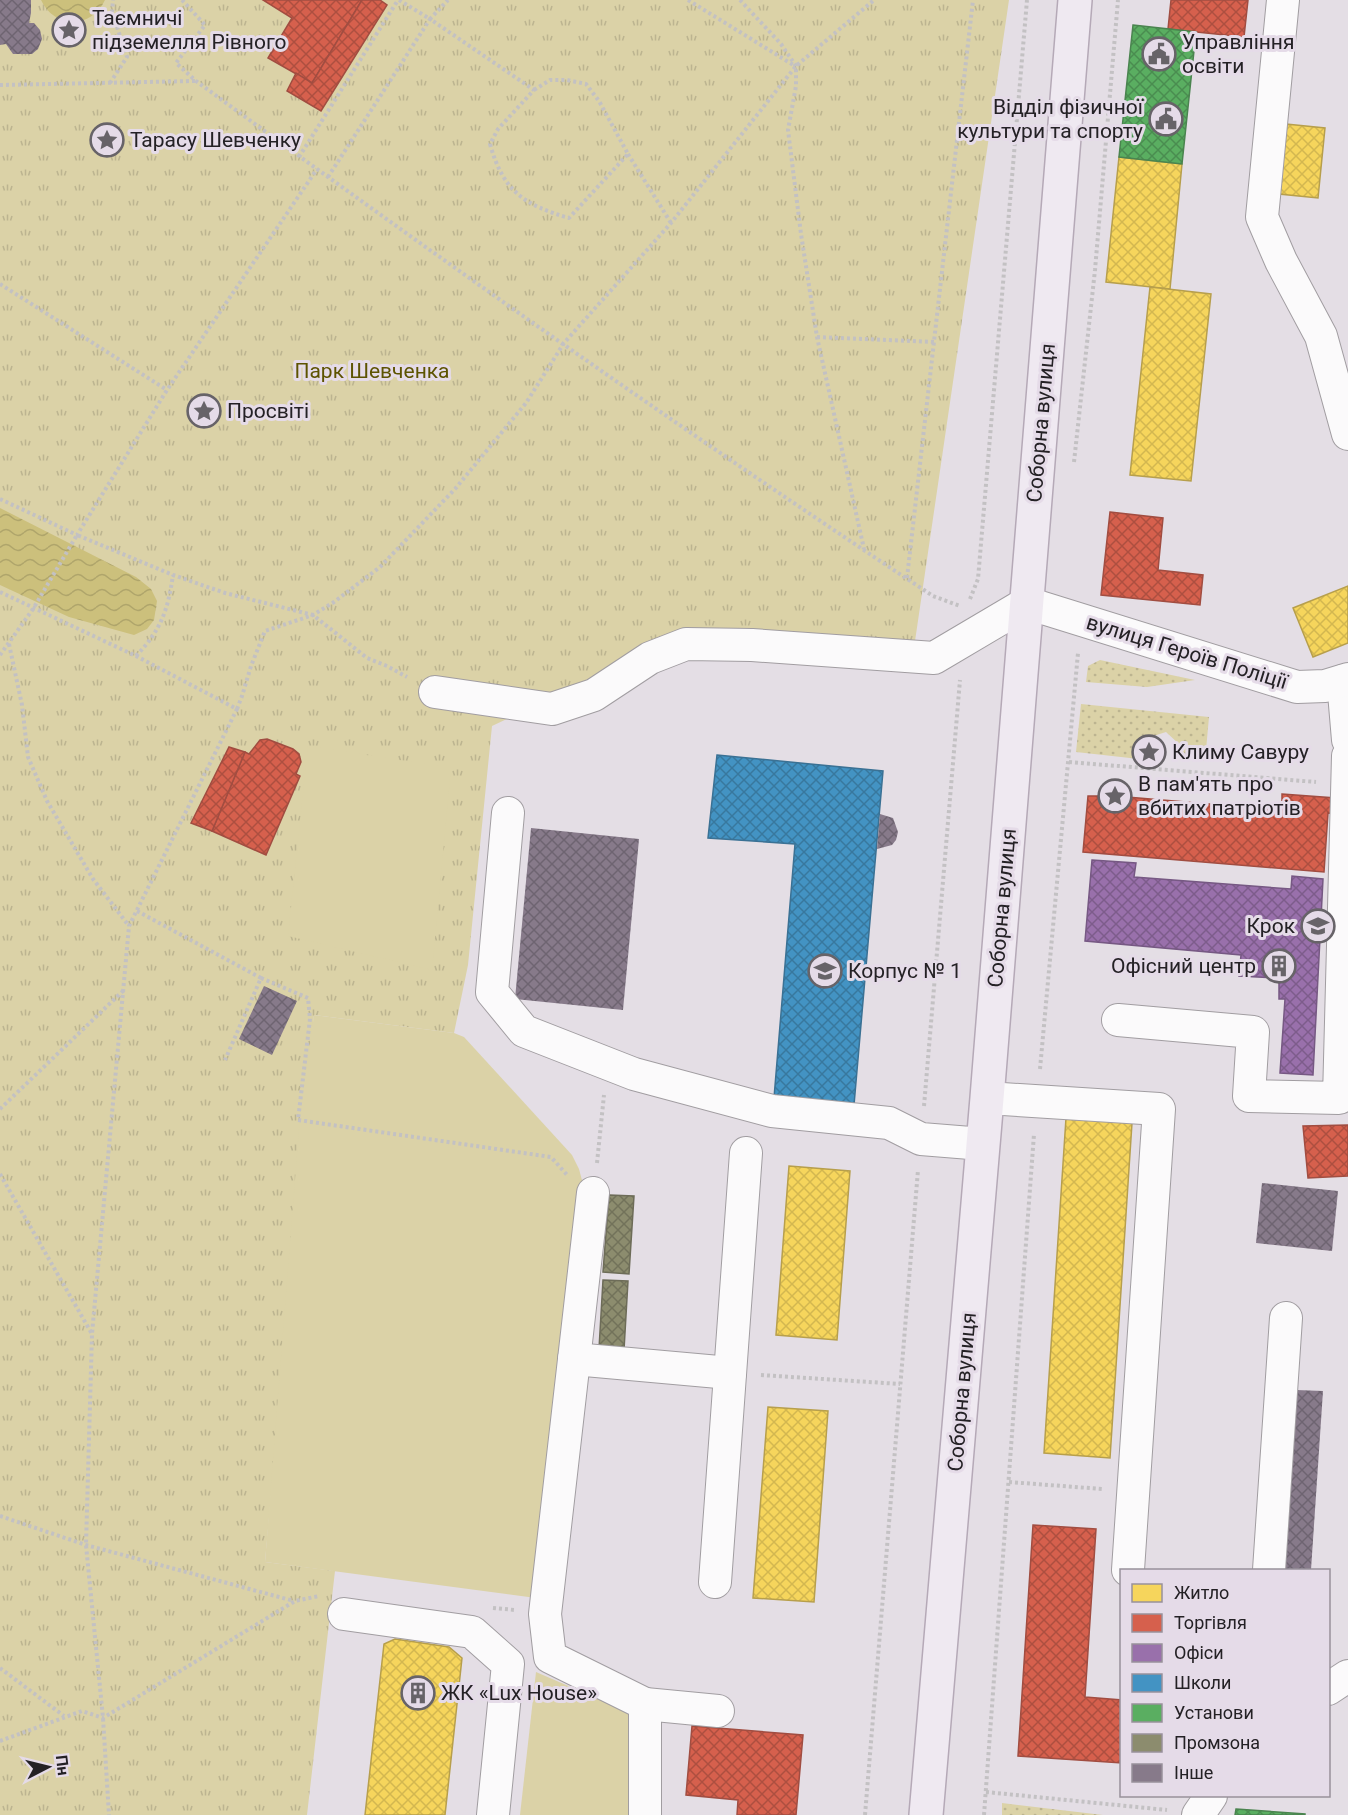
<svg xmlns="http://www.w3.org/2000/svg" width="1348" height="1815" font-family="Roboto,sans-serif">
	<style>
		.grass { fill: url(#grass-dots) }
		.park { fill: url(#park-tufts) }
		.pitch { fill: #dbd2a7 }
		.water { fill: url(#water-waves) }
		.homes { fill: url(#homes-cross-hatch); stroke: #b79f4c; stroke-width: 1.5 }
		.shops { fill: url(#shops-cross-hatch); stroke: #a14d41; stroke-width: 1.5 }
		.offices { fill: url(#offices-cross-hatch); stroke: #765883; stroke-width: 1.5 }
		.schools { fill: url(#schools-cross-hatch); stroke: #3a7194; stroke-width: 1.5 }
		.public { fill: url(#public-cross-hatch); stroke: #4a844f; stroke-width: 1.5 }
		.industry { fill: url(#industry-cross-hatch); stroke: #6d6c58; stroke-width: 1.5 }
		.building { fill: url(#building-cross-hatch) }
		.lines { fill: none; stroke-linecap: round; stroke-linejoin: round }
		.minor-casing { stroke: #a19da1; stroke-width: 34 }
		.major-casing { stroke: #b5a9b7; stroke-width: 36 }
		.path { stroke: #c3c1c3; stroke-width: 4; stroke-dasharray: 3 3; stroke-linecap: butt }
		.minor { stroke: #fbfafb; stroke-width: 32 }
		.major { stroke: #efe9f1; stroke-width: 33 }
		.labels { text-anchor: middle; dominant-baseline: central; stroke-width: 6; stroke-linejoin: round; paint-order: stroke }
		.poi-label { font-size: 21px; fill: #242125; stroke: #e5dbe8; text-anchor: start }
		.park-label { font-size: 21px; fill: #5d5301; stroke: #e5dbe8 }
		.street-label { font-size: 21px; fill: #242125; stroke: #e5dbe8 }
	</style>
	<defs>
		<pattern id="grass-dots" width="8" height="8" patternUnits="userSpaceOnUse" patternTransform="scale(1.5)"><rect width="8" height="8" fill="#dbd2a7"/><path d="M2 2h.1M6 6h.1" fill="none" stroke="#bcb490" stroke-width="1.8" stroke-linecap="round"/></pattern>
		<pattern id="park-tufts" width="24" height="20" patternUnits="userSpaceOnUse" patternTransform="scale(1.5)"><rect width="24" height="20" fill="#dbd2a7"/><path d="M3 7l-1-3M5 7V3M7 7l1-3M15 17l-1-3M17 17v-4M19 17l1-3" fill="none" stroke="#bcb490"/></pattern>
		<pattern id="water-waves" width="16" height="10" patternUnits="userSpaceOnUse" patternTransform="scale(1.5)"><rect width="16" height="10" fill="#ccc07c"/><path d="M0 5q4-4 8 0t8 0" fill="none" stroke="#afa56b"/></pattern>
		<pattern id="homes-cross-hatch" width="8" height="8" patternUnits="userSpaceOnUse" patternTransform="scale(1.5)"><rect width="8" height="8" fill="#f6d55c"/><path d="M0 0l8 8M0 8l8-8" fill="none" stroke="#d3b750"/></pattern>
		<pattern id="shops-cross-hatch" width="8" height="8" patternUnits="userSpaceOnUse" patternTransform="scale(1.5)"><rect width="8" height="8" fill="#d6604d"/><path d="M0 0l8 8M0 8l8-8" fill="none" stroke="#ad4f40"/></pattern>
		<pattern id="offices-cross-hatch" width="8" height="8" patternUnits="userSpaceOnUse" patternTransform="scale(1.5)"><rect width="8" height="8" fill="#9970ab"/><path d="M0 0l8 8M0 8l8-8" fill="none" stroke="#7d5c8b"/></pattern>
		<pattern id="schools-cross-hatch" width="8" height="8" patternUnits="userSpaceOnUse" patternTransform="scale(1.5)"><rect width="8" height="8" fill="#4393c3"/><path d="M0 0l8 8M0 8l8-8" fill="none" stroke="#38789e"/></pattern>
		<pattern id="public-cross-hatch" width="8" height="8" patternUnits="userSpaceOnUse" patternTransform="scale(1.5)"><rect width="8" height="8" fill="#5aae61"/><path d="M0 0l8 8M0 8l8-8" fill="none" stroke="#4a8d50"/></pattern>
		<pattern id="industry-cross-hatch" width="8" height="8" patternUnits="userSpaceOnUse" patternTransform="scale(1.5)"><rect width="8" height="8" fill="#8c8c6e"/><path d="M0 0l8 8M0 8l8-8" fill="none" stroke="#72725a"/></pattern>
		<pattern id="building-cross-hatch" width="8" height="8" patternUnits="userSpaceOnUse" patternTransform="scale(1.5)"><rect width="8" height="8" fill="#877a8a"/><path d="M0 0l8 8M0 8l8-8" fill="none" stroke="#6e6471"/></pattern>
	</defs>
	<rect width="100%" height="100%" fill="#e4dee5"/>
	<g class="grass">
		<path d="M1100,660L1195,680L1147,687L1086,682L1088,666Z"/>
		<path d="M1081,704L1209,717L1205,761L1179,759L1180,745L1166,732L1144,739L1139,759L1076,752Z"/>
		<path d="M1002,1803L1103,1815H1002Z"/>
	</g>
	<path class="park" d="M0,0H1009L914,648L653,645L569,690L492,726L468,965L454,1033L314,1015L265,1562L335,1571L307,1815H0Z"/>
	<g class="pitch">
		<path d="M308,746L451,768L432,970L288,936Z"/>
		<path d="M314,1015L454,1033L464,1037L572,1155L579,1169L583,1184L536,1598L265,1562L300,1116Z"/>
		<path d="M536,1672L631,1713L630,1815H520Z"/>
	</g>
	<g class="water">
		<path d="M41,0H105C92,29 54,29 41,0Z"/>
		<path d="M0,508L136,577L151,589L157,601L154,620L147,629L134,635L69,617L0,585Z"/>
	</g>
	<g class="homes">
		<path d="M1286,124L1325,128L1318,198L1279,194Z"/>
		<path d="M1119,157L1182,164L1170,289L1106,282Z"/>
		<path d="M1150,287L1211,294L1191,481L1130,475Z"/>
		<path d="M1348,586V643L1313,657L1293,608Z"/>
		<path d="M1066,1118L1132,1123L1110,1458L1044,1453Z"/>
		<path d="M789,1166L850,1171L837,1340L776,1335Z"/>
		<path d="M768,1407L828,1411L814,1602L753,1598Z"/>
		<path d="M395,1639L449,1647L462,1658L445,1815H365L384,1644Z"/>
	</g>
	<g class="shops">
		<path d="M263,0H362L312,83L268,58L292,18Z"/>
		<path d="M362,0H380L387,5L321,111L287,91L296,73L312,83Z"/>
		<path d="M1171,0H1248L1244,37L1168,29Z"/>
		<path d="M1110,512L1163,518L1158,570L1203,575L1200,605L1101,595Z"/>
		<path d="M267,739L293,749L299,754L301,762L296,774L300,776L266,855L212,831L245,752L249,754L260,740Z"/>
		<path d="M229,747L245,752L212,831L191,823Z"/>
		<path d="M1282,794L1336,798L1334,814L1328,813L1324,872L1083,852L1088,796H1115L1282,810Z"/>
		<path d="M1348,1125V1176L1308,1178L1303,1126Z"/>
		<path d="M1033,1525L1096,1529L1085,1697L1122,1700V1763L1018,1756Z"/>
		<path d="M692,1726L803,1735L796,1815H737L738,1800L686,1795Z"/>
	</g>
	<path class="offices" d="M1092,860L1136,863L1134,877L1291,889L1292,876L1323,879L1313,1075L1280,1073L1285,999H1279V978L1239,976L1241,955L1085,941Z"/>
	<path class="schools" d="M717,755L883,771L854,1105L774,1098L795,844L708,838Z"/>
	<g class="public">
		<path d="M1133,25L1196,32L1182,164L1119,157Z"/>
		<path d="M1236,1809L1305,1814V1815H1235Z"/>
	</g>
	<g class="industry">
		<path d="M609,1195L634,1196L629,1274L603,1272Z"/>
		<path d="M603,1280L628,1281L624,1350L599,1349Z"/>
	</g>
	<g class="building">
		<path d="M0,0H31V13L29,23H34L40,30L42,39L38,49L32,54H13L6,44L0,45Z"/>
		<path d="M880,814L893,818L898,832L896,840L892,845L877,849Z"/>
		<path d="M531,828L639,839L623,1010L515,999Z"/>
		<path d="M264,986L297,1001L272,1055L239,1039Z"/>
		<path d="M1262,1183L1338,1191L1332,1251L1256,1243Z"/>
		<path d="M1296,1390L1323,1391L1311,1570H1284Z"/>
	</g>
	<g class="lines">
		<defs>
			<g id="minor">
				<path d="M1283,0L1262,217L1281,261L1321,336L1348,434"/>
				<path d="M1343,681L1348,740"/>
				<path d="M435,692L552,709L594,695L650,658L686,644L752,645L934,658L1027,603L1297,687L1325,686L1348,679"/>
				<path d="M508,813L492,992L524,1031L634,1074L772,1111L889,1123L921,1139L983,1144"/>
				<path d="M1118,1020L1253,1032L1249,1096L1339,1098L1348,756"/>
				<path d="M987,1098L1159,1109L1128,1570"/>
				<path d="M593,1193L545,1614L550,1657L645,1704V1815"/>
				<path d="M574,1359L730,1373"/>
				<path d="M1269,1570L1286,1318"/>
				<path d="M715,1582L746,1153"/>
				<path d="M344,1614L472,1632L508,1664L493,1815"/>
				<path d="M1328,1689L1348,1676"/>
				<path d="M645,1704L718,1711"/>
				<path d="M1198,1815L1211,1796"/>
			</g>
			<path id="major" d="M926,1815L987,1098L1075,0"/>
		</defs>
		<use href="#minor" class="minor-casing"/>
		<use href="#major" class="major-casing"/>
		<g class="path">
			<path d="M182,0L205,25L176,63L196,81C438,258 683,431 933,596L960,606"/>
			<path d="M399,0L430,19L448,0"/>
			<path d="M688,0L795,66"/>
			<path d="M740,0L781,44L796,66V86L788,130L801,234L817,337L864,549"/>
			<path d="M110,83L127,57L112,12L113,0"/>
			<path d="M0,85L195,81"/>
			<path d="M628,154L671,223"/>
			<path d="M299,157L398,0"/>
			<path d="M328,177L430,19L534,90L498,129L490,144C503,191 524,205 569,218L628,154L599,101L586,84L567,80H550L534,90"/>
			<path d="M0,284L167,390"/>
			<path d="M817,337L934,342"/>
			<path d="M1074,462L1095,270L1118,0"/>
			<path d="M0,499L77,535L167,390L317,169"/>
			<path d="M907,578L973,0"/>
			<path d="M0,592L136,656L237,709L129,926L92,1334L86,1545L103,1718L109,1815"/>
			<path d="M970,599L978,579L1027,0"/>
			<path d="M9,644L22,705L28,757L47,801L93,879L129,926"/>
			<path d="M0,655L33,609L77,535L173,575L225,593L313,615L367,658L387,666L407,677"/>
			<path d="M136,656C161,630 168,610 173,575"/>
			<path d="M237,709L242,696L251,666L265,631L313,615L334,602L380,567L455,489L526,403L564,343L671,223L796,66L874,0"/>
			<path d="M1069,762L1316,782"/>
			<path d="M137,911L261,978L225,1060"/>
			<path d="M261,978L308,998L310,1019L298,1120L551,1157L568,1176"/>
			<path d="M1040,1069L1078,653"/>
			<path d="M924,1106L960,680"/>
			<path d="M0,1109L124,990"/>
			<path d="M597,1163L604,1095"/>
			<path d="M0,1174L92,1334"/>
			<path d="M761,1375L900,1384"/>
			<path d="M1009,1482L1102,1489"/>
			<path d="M0,1516L86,1545L294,1601"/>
			<path d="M493,1608L515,1610"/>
			<path d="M0,1668L64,1716"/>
			<path d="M0,1741L82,1711L103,1718L295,1601L319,1596"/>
			<path d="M986,1792L1167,1810"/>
			<path d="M865,1815L918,1170"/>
			<path d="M984,1815L1034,1134"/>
		</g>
		<use href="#minor" class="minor"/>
		<use href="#major" class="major"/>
	</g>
	<defs>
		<symbol id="sight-ring" viewBox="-11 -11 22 22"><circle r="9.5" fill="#e5dbe8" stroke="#676368" stroke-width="1.5"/><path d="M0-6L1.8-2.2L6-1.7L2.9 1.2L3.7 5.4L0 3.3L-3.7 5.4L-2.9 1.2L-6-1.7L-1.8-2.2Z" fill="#676368"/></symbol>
		<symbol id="civic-ring" viewBox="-11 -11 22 22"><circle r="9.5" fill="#e5dbe8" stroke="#676368" stroke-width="1.5"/><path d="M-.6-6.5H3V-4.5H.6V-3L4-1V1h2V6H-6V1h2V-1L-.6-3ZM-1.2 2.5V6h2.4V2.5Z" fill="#676368"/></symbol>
		<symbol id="school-ring" viewBox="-11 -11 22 22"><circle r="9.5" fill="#e5dbe8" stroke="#676368" stroke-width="1.5"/><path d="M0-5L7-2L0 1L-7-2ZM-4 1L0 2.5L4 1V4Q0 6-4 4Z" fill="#676368"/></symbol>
		<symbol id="building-ring" viewBox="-11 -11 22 22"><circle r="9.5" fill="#e5dbe8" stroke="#676368" stroke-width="1.5"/><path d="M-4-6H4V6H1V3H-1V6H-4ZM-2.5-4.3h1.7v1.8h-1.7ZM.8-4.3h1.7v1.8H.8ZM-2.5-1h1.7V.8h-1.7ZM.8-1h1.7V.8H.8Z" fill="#676368"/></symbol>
		<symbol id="university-ring" viewBox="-11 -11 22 22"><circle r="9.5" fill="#e5dbe8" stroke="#676368" stroke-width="1.5"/><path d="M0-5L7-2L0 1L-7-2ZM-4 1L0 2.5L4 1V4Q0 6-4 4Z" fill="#676368"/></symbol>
	</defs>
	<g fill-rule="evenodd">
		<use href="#sight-ring" x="50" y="11" width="38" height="38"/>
		<use href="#civic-ring" x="1140" y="35" width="38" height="38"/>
		<use href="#civic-ring" x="1147" y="100" width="38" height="38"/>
		<use href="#sight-ring" x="88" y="121" width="38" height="38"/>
		<use href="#sight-ring" x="185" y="392" width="38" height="38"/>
		<use href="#sight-ring" x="1130" y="733" width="38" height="38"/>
		<use href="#sight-ring" x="1096" y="777" width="38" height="38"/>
		<use href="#school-ring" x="1299" y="907" width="38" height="38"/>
		<use href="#building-ring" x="1260" y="947" width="38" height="38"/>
		<use href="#university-ring" x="806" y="952" width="38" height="38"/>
		<use href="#building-ring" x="399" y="1674" width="38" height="38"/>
	</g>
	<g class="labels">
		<g class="poi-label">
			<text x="92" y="18">Таємничі<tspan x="92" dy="24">підземелля Рівного</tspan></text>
			<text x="1182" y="42">Управління<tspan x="1182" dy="24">освіти</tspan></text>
			<text x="1143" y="107" text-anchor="end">Відділ фізичної<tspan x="1143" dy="24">культури та спорту</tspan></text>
			<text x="130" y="140">Тарасу Шевченку</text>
			<text x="227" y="411">Просвіті</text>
			<text x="1172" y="752">Климу Савуру</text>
			<text x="1138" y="784">В пам'ять про<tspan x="1138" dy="24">вбитих патріотів</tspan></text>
			<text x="1295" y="926" text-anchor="end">Крок</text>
			<text x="1256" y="966" text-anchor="end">Офісний центр</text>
			<text x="848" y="971">Корпус № 1</text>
			<text x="441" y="1693">ЖК «Lux House»</text>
		</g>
		<g class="park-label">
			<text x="372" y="371">Парк Шевченка</text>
		</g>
		<g class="street-label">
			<text transform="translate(1041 423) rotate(-85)">Соборна вулиця</text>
			<text transform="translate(1187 652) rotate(17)">вулиця Героїв Поліції</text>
			<text transform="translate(1002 908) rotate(-85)">Соборна вулиця</text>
			<text transform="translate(962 1392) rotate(-85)">Соборна вулиця</text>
		</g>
	</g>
	<rect x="1120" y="1569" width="210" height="228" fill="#e5dbe8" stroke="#98919a" stroke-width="1.5"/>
	<rect x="1132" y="1584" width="30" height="18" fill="#f6d55c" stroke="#98919a" stroke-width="1.5"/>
	<text x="1174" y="1599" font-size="18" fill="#242125">Житло</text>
	<rect x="1132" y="1614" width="30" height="18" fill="#d6604d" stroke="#98919a" stroke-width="1.5"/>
	<text x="1174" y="1629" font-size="18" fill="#242125">Торгівля</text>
	<rect x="1132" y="1644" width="30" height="18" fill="#9970ab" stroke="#98919a" stroke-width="1.5"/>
	<text x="1174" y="1659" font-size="18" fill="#242125">Офіси</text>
	<rect x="1132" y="1674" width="30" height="18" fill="#4393c3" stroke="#98919a" stroke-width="1.5"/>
	<text x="1174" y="1689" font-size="18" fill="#242125">Школи</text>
	<rect x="1132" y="1704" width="30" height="18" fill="#5aae61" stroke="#98919a" stroke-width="1.5"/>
	<text x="1174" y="1719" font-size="18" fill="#242125">Установи</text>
	<rect x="1132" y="1734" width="30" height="18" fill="#8c8c6e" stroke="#98919a" stroke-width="1.5"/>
	<text x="1174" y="1749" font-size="18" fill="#242125">Промзона</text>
	<rect x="1132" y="1764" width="30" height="18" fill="#877a8a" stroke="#98919a" stroke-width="1.5"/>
	<text x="1174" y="1779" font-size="18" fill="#242125">Інше</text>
	<g transform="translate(48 1767) rotate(83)" stroke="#e5dbe8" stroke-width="4.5" paint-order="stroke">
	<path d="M0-4.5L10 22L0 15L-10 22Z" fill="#242125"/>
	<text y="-9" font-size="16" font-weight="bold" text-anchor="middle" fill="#242125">Пн</text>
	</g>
</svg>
